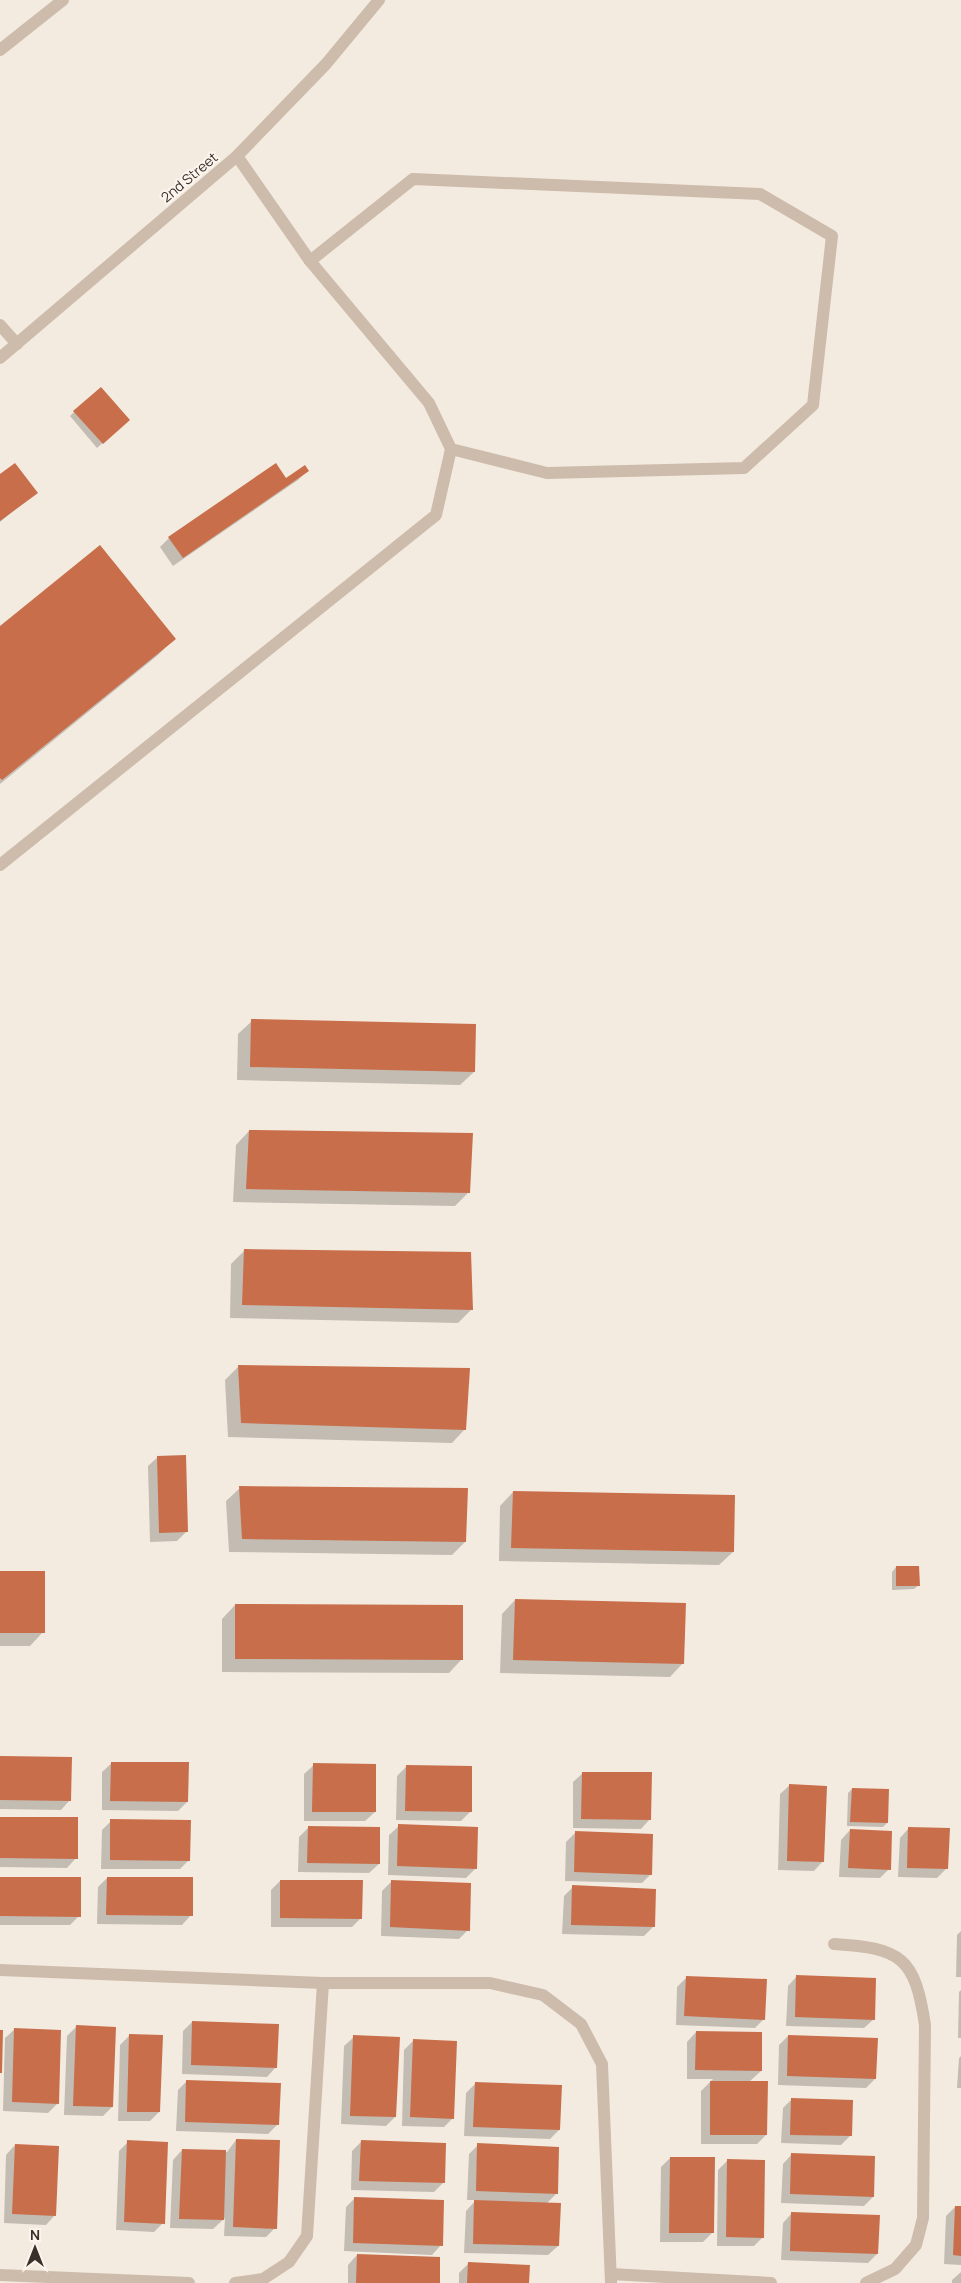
<svg xmlns="http://www.w3.org/2000/svg" width="961" height="2283" font-family="Manrope,sans-serif">
	<style>
		.shadow { fill: #0003 }
		.building { fill: #c86e4a }
		.lines { fill: none; stroke-linecap: round; stroke-linejoin: round }
		.minor { stroke: #cdbcab; stroke-width: 12 }
		.labels { text-anchor: middle; dominant-baseline: central; stroke-width: 4.5; stroke-linejoin: round; paint-order: stroke }
		.street-label { font-size: 14px; fill: #3a302b; stroke: #fbf5ed }
	</style>
	<rect width="100%" height="100%" fill="#f4ebe0"/>
	<g class="shadow">
		<path d="M74,412L124,424L97,448L70,416Z"/>
		<path d="M307,471L298,480L173,566L160,547L169,538Z"/>
		<path d="M0,476L36,492L0,522Z"/>
		<path d="M0,628L174,639L158,655L0,784Z"/>
		<path d="M252,1021L474,1072L460,1085L237,1080L238,1034Z"/>
		<path d="M249,1131L468,1193L455,1206L233,1202L236,1145Z"/>
		<path d="M245,1250L471,1310L458,1323L230,1318L231,1264Z"/>
		<path d="M239,1366L465,1429L452,1443L228,1437L225,1380Z"/>
		<path d="M158,1457L186,1532L177,1541L150,1542L148,1466Z"/>
		<path d="M240,1488L465,1542L452,1555L229,1552L226,1501Z"/>
		<path d="M513,1492L733,1552L719,1565L499,1561L500,1506Z"/>
		<path d="M896,1567L919,1585L914,1589L892,1590V1572Z"/>
		<path d="M0,1572L43,1632L30,1646H0Z"/>
		<path d="M515,1600L683,1663L670,1677L500,1673L502,1614Z"/>
		<path d="M235,1605L462,1659L449,1673L222,1672V1619Z"/>
		<path d="M0,1757L70,1800L61,1810L0,1809Z"/>
		<path d="M112,1763L187,1802L178,1811L102,1810V1772Z"/>
		<path d="M314,1765L375,1812L365,1821H304V1774Z"/>
		<path d="M406,1767L471,1811L461,1821L396,1820L397,1776Z"/>
		<path d="M583,1773L650,1819L641,1829L573,1828V1782Z"/>
		<path d="M790,1785L823,1861L814,1871L778,1870L780,1794Z"/>
		<path d="M852,1789L887,1823L883,1827L847,1826L848,1793Z"/>
		<path d="M0,1818L76,1858L67,1868L0,1867Z"/>
		<path d="M111,1821L189,1860L180,1869H101L102,1830Z"/>
		<path d="M399,1826L476,1868L466,1878L388,1875L389,1835Z"/>
		<path d="M308,1828L379,1864L369,1873L298,1872L299,1837Z"/>
		<path d="M909,1828L947,1868L937,1878L898,1877L900,1838Z"/>
		<path d="M850,1830L889,1869L880,1878L839,1877L841,1840Z"/>
		<path d="M575,1833L651,1874L642,1883L565,1881L566,1842Z"/>
		<path d="M0,1878L79,1916L70,1925H0Z"/>
		<path d="M107,1878L191,1915L182,1925L97,1924L98,1887Z"/>
		<path d="M280,1881L361,1918L352,1927H271V1890Z"/>
		<path d="M391,1882L468,1930L459,1939L381,1936L382,1891Z"/>
		<path d="M573,1887L653,1927L644,1936L562,1934L564,1896Z"/>
		<path d="M961,1931V1977H956L957,1935Z"/>
		<path d="M797,1976L874,2019L864,2028L786,2026L788,1986Z"/>
		<path d="M686,1978L764,2019L755,2028L676,2025L677,1987Z"/>
		<path d="M961,1990V2038H958L959,1992Z"/>
		<path d="M192,2022L276,2067L267,2077L182,2074L183,2031Z"/>
		<path d="M76,2027L112,2107L103,2116L64,2115L67,2036Z"/>
		<path d="M15,2029L57,2104L48,2113L3,2111L5,2038Z"/>
		<path d="M696,2032L761,2071L749,2082L766,2135L757,2144H701V2091L713,2079H687V2042Z"/>
		<path d="M130,2035L159,2112L150,2121H118L120,2045Z"/>
		<path d="M788,2036L875,2079L866,2088L778,2085L779,2045Z"/>
		<path d="M354,2037L395,2117L386,2126L341,2124L344,2046Z"/>
		<path d="M413,2041L453,2118L444,2127L402,2126L404,2050Z"/>
		<path d="M961,2056V2088H957L959,2058Z"/>
		<path d="M187,2081L278,2124L268,2134L176,2131L178,2090Z"/>
		<path d="M475,2084L559,2130L550,2139L464,2136L466,2093Z"/>
		<path d="M792,2099L850,2136L841,2145L781,2143L783,2108Z"/>
		<path d="M236,2140L275,2228L266,2237L224,2236L225,2218L213,2229L170,2228L173,2160L182,2150L227,2152Z"/>
		<path d="M128,2142L163,2223L154,2232L116,2230L119,2151Z"/>
		<path d="M361,2142L444,2144L443,2183L434,2192L351,2190L352,2151Z"/>
		<path d="M15,2145L55,2215L46,2225L4,2223L6,2155Z"/>
		<path d="M478,2145L557,2193L546,2204L558,2246L548,2255L464,2253L466,2211L476,2200H467L469,2154Z"/>
		<path d="M792,2154L873,2197L864,2206L781,2203L783,2164Z"/>
		<path d="M670,2158L712,2233L703,2242H660L661,2167Z"/>
		<path d="M727,2161L763,2237L754,2246H717L718,2170Z"/>
		<path d="M355,2198L441,2245L432,2255L344,2251L346,2207Z"/>
		<path d="M955,2207H961V2265L944,2264L946,2216Z"/>
		<path d="M792,2213L877,2254L868,2263L781,2260L783,2223Z"/>
		<path d="M357,2255L438,2283H348V2265Z"/>
		<path d="M468,2264L528,2283H459V2273Z"/>
		<path d="M961,2272V2283H952V2280Z"/>
	</g>
	<g class="building">
		<path d="M101,387L130,420L103,444L73,411Z"/>
		<path d="M15,463L38,493L0,521V474Z"/>
		<path d="M276,463L286,478L305,465L309,471L183,558L168,537Z"/>
		<path d="M100,545L176,639L2,780L0,778V626Z"/>
		<path d="M251,1019L476,1024L475,1072L250,1067Z"/>
		<path d="M249,1130L473,1133L470,1193L246,1189Z"/>
		<path d="M244,1249L471,1252L473,1310L242,1305Z"/>
		<path d="M238,1365L470,1368L466,1430L241,1423Z"/>
		<path d="M186,1455L188,1532L159,1533L157,1456Z"/>
		<path d="M239,1486L468,1488L466,1542L242,1539Z"/>
		<path d="M513,1491L735,1495L734,1552L511,1548Z"/>
		<path d="M896,1566H919L920,1586H896Z"/>
		<rect x="0" y="1571" width="45" height="62"/>
		<path d="M515,1599L686,1603L684,1664L513,1660Z"/>
		<path d="M235,1604L463,1605V1660L235,1659Z"/>
		<path d="M0,1756L72,1757L71,1801L0,1800Z"/>
		<path d="M111,1762H189L188,1802L110,1801Z"/>
		<path d="M313,1763L376,1764V1812H312Z"/>
		<path d="M406,1765L472,1766V1812L405,1811Z"/>
		<path d="M582,1772H652L651,1820L581,1819Z"/>
		<path d="M789,1784L827,1786L824,1862L787,1861Z"/>
		<path d="M852,1788L889,1789L888,1823L850,1822Z"/>
		<path d="M0,1817H78V1859L0,1858Z"/>
		<path d="M110,1819L191,1820L190,1861L110,1860Z"/>
		<path d="M398,1824L478,1827L477,1869L397,1866Z"/>
		<path d="M308,1826L380,1827V1864L307,1863Z"/>
		<path d="M908,1827L950,1828L948,1869L907,1868Z"/>
		<path d="M850,1829L892,1831L891,1870L848,1868Z"/>
		<path d="M575,1831L653,1834L652,1875L574,1872Z"/>
		<path d="M0,1877H81V1917L0,1916Z"/>
		<path d="M107,1877H193V1916L106,1915Z"/>
		<path d="M280,1880H363L362,1919L280,1918Z"/>
		<path d="M391,1880L471,1883L470,1931L390,1927Z"/>
		<path d="M572,1885L656,1889L655,1927L571,1925Z"/>
		<path d="M796,1975L876,1978L875,2020L795,2017Z"/>
		<path d="M686,1976L767,1979L765,2020L684,2016Z"/>
		<path d="M192,2021L279,2024L277,2068L191,2065Z"/>
		<path d="M76,2025L116,2027L113,2107L73,2106Z"/>
		<path d="M14,2028L61,2030L59,2104L12,2102Z"/>
		<path d="M0,2030H3L2,2073H0Z"/>
		<path d="M696,2031L762,2032V2071L695,2070Z"/>
		<path d="M129,2034L163,2035L160,2112H127Z"/>
		<path d="M353,2035L400,2037L396,2117L350,2116Z"/>
		<path d="M788,2035L878,2038L876,2079L787,2076Z"/>
		<path d="M413,2039L457,2041L454,2119L410,2117Z"/>
		<path d="M186,2080L281,2083L279,2125L185,2122Z"/>
		<path d="M710,2081H768L767,2135H710Z"/>
		<path d="M475,2082L562,2085L560,2130L473,2127Z"/>
		<path d="M791,2098L853,2100L852,2136L790,2135Z"/>
		<path d="M236,2139L280,2140L277,2229L233,2227Z"/>
		<path d="M127,2140L168,2142L165,2224L124,2222Z"/>
		<path d="M361,2140L446,2143L445,2183L359,2181Z"/>
		<path d="M477,2143L559,2147L558,2194L476,2191Z"/>
		<path d="M15,2144L59,2146L56,2216L12,2214Z"/>
		<path d="M182,2149L226,2150L224,2220L179,2219Z"/>
		<path d="M791,2153L875,2156L874,2197L790,2194Z"/>
		<path d="M670,2157H715L714,2233H669Z"/>
		<path d="M727,2159L765,2160L764,2238L726,2237Z"/>
		<path d="M354,2197L444,2200L443,2246L353,2243Z"/>
		<path d="M474,2200L561,2203L559,2246L473,2244Z"/>
		<path d="M955,2206H961V2256L953,2255Z"/>
		<path d="M791,2212L880,2215L878,2254L790,2251Z"/>
		<path d="M357,2254L440,2257V2283H356Z"/>
		<path d="M468,2262L530,2265L529,2283H467Z"/>
	</g>
	<g class="lines">
		<g class="minor">
			<path d="M0,50L63,0"/>
			<path d="M310,261L413,179L760,194L832,236L813,405L744,468L547,473L451,449"/>
			<path d="M0,325L17,344"/>
			<path d="M0,358L237,156L326,64L379,0"/>
			<path d="M0,865L436,515L451,449L429,403L310,261L237,156"/>
			<path d="M834,1944C902,1948 915,1958 925,2025L923,2218L916,2245L895,2269L866,2283"/>
			<path d="M0,1970L323,1983H490L543,1995L581,2024L602,2064L611,2283"/>
			<path d="M611,2274L771,2283"/>
			<path d="M0,2275L189,2283"/>
			<path d="M235,2283L263,2279L289,2262L307,2236L323,1983"/>
		</g>
	</g>
	<g class="labels">
		<g class="street-label">
			<text transform="translate(189 177) rotate(-40)">2nd Street</text>
		</g>
	</g>
	<g transform="translate(35 2248)" stroke="#fbf5ed" stroke-width="4" paint-order="stroke">
	<path d="M0-4L9 19L0 12L-9 19Z" fill="#3a302b"/>
	<text y="-8" font-size="14" font-weight="bold" text-anchor="middle" fill="#3a302b">N</text>
	</g>
</svg>
